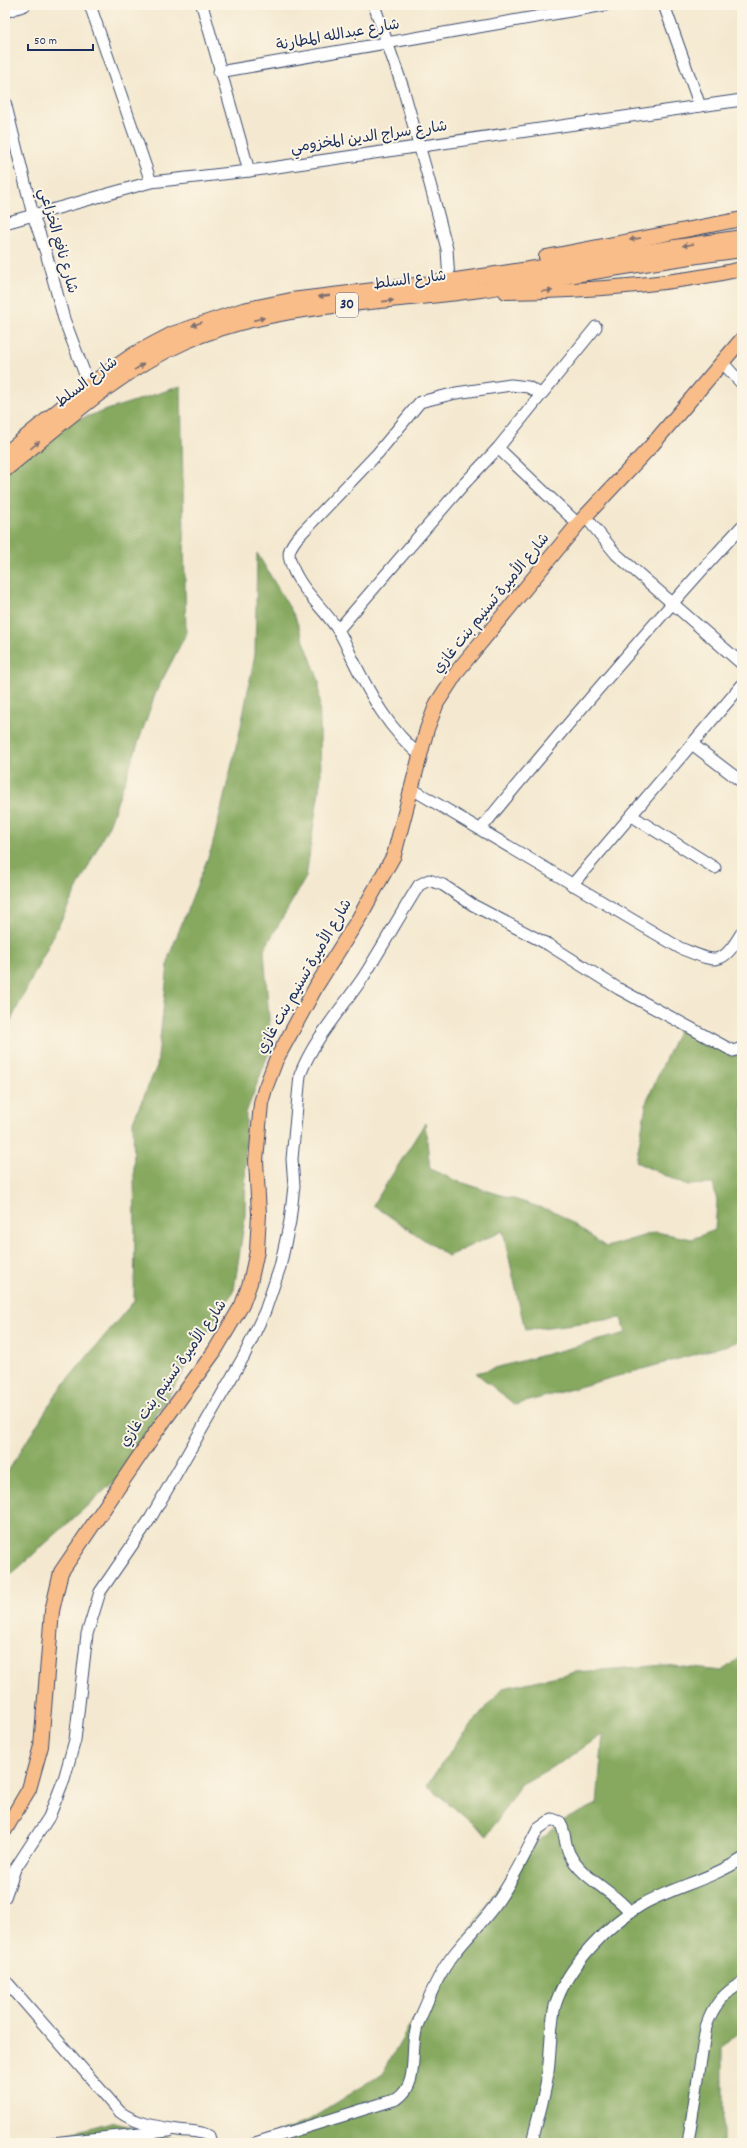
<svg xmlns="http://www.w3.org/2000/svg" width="747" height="2148" font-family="Dekko,'Playpen Sans Arabic',sans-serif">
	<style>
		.forest { fill: #86a95e; stroke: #506c5e }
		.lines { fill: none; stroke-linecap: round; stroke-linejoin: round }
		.minor-casing { stroke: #3c4b6f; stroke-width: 13 }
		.major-casing { stroke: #3c4b6f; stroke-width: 16 }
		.minor { stroke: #fff; stroke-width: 11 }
		.major { stroke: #f8bd89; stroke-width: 14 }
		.oneway { fill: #7e6f71 }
		.labels { text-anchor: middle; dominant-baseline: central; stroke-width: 4; stroke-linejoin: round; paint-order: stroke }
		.shield { fill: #fcf5e5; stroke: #5e6a86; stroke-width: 1 }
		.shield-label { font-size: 14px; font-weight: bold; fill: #1b2f5e }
		.street-label { font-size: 15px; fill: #1b2f5e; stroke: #fcf5e5 }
	</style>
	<rect width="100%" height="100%" fill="#fcf5e5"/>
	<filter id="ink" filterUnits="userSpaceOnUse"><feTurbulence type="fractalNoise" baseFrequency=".025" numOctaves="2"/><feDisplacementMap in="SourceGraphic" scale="8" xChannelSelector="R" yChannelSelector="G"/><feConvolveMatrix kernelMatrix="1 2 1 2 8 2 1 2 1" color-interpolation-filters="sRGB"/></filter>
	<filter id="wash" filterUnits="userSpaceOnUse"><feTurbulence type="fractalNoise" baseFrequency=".012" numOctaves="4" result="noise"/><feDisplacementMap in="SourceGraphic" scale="16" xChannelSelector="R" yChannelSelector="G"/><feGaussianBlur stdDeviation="0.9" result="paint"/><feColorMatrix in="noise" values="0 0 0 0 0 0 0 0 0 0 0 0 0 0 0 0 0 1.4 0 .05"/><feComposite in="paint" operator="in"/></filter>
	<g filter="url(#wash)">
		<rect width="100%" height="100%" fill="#f4e9d0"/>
		<g class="forest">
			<path d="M181,386L186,634L156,692L110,823L5,1032V452L39,432Z"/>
			<path d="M257,553L295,617L319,681L321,777L306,877L264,950L271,1047L246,1113L245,1217L234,1290L117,1479L5,1580V1476L58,1391L134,1301L135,1232L133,1121L157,1066L169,956L212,847L240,731L255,654Z"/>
			<path d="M683,1020L732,1057L742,1038V1341L515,1405L476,1373L626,1333L621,1318L525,1330L503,1231L448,1256L373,1205L425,1123L430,1169L457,1181L558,1213L606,1247L656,1232L692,1239L715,1230L717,1201L713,1184L685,1185L636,1162L647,1100Z"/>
			<path d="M742,1655V2030L723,2047V2143H244L306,2122L382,2074L416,2015L470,1930L522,1854L566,1819L597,1804L603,1734L567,1759L520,1785L487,1836L427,1785L459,1739L503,1688L576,1672L664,1665L722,1671Z"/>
			<path d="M111,2122L196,2143H44L60,2136Z"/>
		</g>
	</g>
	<g filter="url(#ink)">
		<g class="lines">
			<defs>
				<g id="minor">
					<path d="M90,5L151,182"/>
					<path d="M202,5L249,171"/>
					<path d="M374,5L403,88L430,184L447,249L449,281"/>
					<path d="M664,5L700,106"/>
					<path d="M5,12L25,5"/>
					<path d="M219,72L605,5"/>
					<path d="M5,102L33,215L46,253L64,319L89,385"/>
					<path d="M5,223L151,182L249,171L742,100"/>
					<path d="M722,362L742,384"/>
					<path d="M498,448L578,524"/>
					<path d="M585,516L616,554L742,664"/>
					<path d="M338,630L463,485L498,448L596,327"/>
					<path d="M692,744L742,782"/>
					<path d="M421,756C389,730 371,696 353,660C348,650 344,639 338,630C323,607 297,587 290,560C287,551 292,545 297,538L378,453L420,402L456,393L511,385L528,387L541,394"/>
					<path d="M412,789L680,948C716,962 721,968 742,932"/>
					<path d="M632,816L715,868"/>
					<path d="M481,829C510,792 540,758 570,722C626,656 683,590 742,526"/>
					<path d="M572,885L742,685"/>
					<path d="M5,1897L15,1869L49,1817L64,1779L75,1740L87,1634L100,1592L150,1519L244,1356L265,1311L280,1267L290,1221L294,1186L292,1159L300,1075C314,1038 342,1009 364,976C383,946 400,915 419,885L429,880L443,885L473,905L549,945L619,989L733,1051L742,1048"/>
					<path d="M5,1980L120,2112C136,2124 159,2127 178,2130C189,2132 199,2130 209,2136L211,2143"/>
					<path d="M52,2143L169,2131"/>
					<path d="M255,2143L397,2099C422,2082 407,2048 419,2021C429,1998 438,1974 454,1954C469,1935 487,1918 500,1898C515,1876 526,1852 538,1829L552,1819L560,1822C566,1833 564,1845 570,1855C583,1880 613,1890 630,1912"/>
					<path d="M532,2143C537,2119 545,2097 548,2072C551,2051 550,2027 555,2006C566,1968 609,1923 643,1904C674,1887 711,1879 742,1859"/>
					<path d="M688,2143L706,2027C712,2008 724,1992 742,1983"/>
				</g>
				<g id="major">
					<path d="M546,257L742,219"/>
					<path d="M506,292C585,291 665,286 742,269"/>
					<path d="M5,454L89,385L134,354L172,334L243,310L291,300L449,281L742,237"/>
					<path d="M5,470C62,424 117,372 185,342C277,302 382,304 480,290C567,277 654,261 742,250"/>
					<path d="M5,1830L29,1789L41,1746L52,1611L61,1572L153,1436L214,1352L242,1305L250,1283L257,1251L259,1214L256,1161L261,1103L265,1089L276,1060L317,985L359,918L394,855L427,729L437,703L459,669L578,524L652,445L742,339"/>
				</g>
			</defs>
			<use href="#minor" class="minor-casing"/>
			<use href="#major" class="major-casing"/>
			<use href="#minor" class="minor"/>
			<use href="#major" class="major"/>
		</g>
		<defs><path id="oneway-solid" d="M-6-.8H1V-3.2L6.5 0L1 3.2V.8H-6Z"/></defs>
		<g class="oneway">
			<use href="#oneway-solid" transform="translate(635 239) rotate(169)"/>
			<use href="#oneway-solid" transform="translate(688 245) rotate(171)"/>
			<use href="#oneway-solid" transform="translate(547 291) rotate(-2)"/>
			<use href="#oneway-solid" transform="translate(324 296) rotate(173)"/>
			<use href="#oneway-solid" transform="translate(388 301) rotate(-6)"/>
			<use href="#oneway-solid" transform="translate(259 319) rotate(-13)"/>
			<use href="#oneway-solid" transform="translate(197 324) rotate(160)"/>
			<use href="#oneway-solid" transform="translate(139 367) rotate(-32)"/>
			<use href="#oneway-solid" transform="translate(35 445) rotate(-39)"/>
		</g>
	</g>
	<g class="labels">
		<rect class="shield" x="336" y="293" width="22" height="24" rx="3"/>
		<g class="shield-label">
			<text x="347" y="305">30</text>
		</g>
		<g class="street-label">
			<text transform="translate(338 36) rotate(-10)">شارع عبدالله المطارنة</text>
			<text transform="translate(369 138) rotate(-8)">شارع سراج الدين المخزومي</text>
			<text transform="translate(57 241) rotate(74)">شارع نافع الخزاعي</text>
			<text transform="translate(410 281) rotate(-7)">شارع السلط</text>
			<text transform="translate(87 383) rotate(-37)">شارع السلط</text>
			<text transform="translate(492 604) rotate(-51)">شارع الأميرة تسنيم بنت غازي</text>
			<text transform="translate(305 977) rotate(-60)">شارع الأميرة تسنيم بنت غازي</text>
			<text transform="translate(174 1374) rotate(-55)">شارع الأميرة تسنيم بنت غازي</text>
		</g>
	</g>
	<rect width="747" height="2148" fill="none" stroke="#fcf5e5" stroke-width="20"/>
	<path d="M28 44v6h65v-6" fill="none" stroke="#1b2f5e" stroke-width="2"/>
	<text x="34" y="44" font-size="12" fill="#1b2f5e" stroke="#fcf5e5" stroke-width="3" paint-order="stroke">50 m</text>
</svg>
